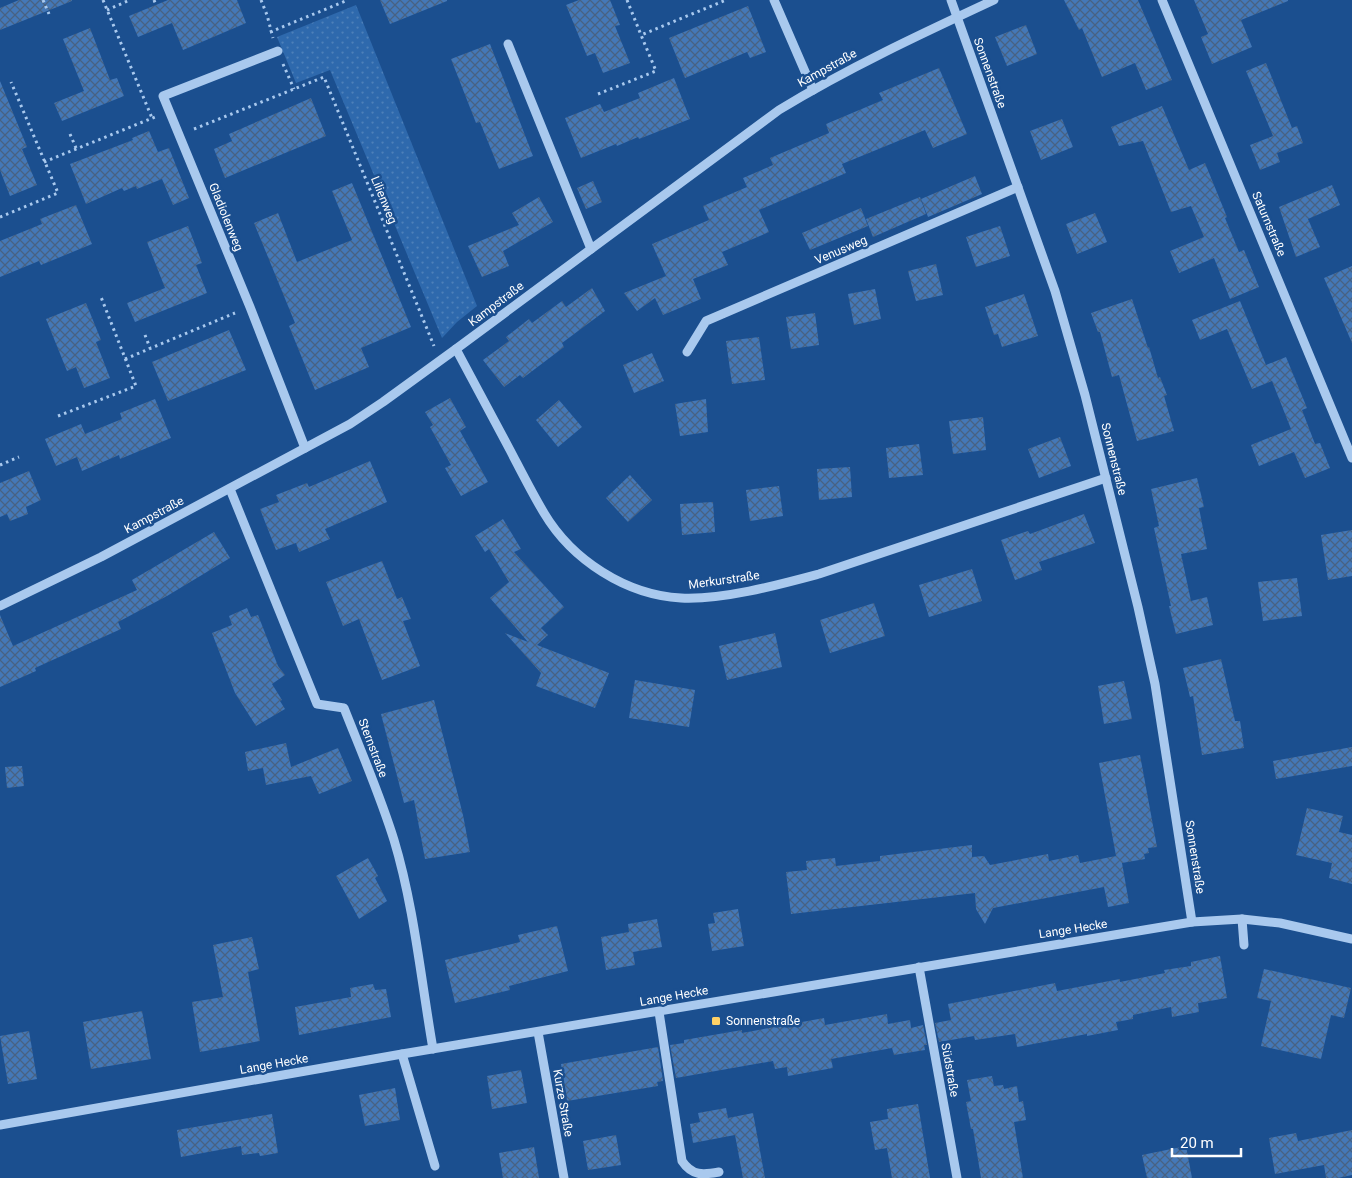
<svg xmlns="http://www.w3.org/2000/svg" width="1352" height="1178" font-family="Roboto,sans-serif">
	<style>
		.grass { fill: url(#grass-dots) }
		.building { fill: url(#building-cross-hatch) }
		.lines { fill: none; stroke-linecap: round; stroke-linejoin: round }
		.path { stroke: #a9c9ee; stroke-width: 3; stroke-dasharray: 2.5 4; stroke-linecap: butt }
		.minor { stroke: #a9c9ee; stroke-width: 9 }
		.poi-dot { fill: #ffd166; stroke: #1b4f8f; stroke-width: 2 }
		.labels { text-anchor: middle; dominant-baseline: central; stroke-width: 5; stroke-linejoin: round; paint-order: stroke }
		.street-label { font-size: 12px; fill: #fff; stroke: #1b4f8f }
		.poi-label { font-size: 12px; fill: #fff; stroke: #1b4f8f; text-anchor: start }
	</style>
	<defs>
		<pattern id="grass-dots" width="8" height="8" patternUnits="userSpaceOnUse" patternTransform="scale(1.25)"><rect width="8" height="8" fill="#2e69ad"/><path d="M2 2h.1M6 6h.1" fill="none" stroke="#4d80b9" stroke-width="1.8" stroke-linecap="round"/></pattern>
		<pattern id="building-cross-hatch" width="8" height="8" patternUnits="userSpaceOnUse" patternTransform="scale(1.25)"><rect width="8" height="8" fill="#4478b7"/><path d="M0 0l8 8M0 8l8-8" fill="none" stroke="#486282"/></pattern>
	</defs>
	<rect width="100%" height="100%" fill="#1b4f8f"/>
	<path class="grass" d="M356,5L477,306L457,322L442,338L330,70L296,83L277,37Z"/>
	<g class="building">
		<path d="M19,0H72V1L0,30V8Z"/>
		<path d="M168,0H237L246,23L183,50L172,23L138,37L129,16Z"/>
		<path d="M380,0H447V1L390,24Z"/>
		<path d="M579,0H610L620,25L615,26L630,63L603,73L595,53L587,56L566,5Z"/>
		<path d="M1064,0H1138L1172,80L1146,90L1135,63L1102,77L1082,28L1079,30Z"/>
		<path d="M1194,0H1288V1L1241,20L1252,47L1212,64L1201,37L1208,34Z"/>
		<path d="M748,6L766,52L750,58L747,52L685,78L669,38Z"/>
		<path d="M1026,25L1037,54L1007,66L995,37Z"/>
		<path d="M90,28L110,80L117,78L124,96L62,121L54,103L84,91L63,39Z"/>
		<path d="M490,44L533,156L499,169L480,122L476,123L451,59Z"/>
		<path d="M1266,63L1292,128L1297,126L1303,143L1277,153L1280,162L1260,170L1250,145L1273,136L1246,71Z"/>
		<path d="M939,68L967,134L933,148L925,130L842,164L846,173L759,210L769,232L722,252L728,265L693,279L701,299L663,315L655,298L637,311L624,293L666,276L652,244L709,220L703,206L747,187L743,178L773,165L770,158L829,133L826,124L883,100L879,93Z"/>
		<path d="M674,78L690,119L639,139L638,137L617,146L616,144L581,158L565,118L600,104L604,112L640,98L638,93Z"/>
		<path d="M0,81L27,147L22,149L37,185L10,196L0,170Z"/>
		<path d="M311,98L326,136L225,178L214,149L232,141L229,134Z"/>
		<path d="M1162,106L1189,170L1205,163L1227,217L1225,218L1239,252L1244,250L1259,287L1230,299L1214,258L1179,273L1170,251L1204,237L1191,206L1171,212L1143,141L1119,146L1111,127Z"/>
		<path d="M1062,119L1073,147L1041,160L1030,131Z"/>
		<path d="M149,131L158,152L169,148L189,198L173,205L162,179L137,189L136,186L124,191L122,188L86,204L70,164L133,140L132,138Z"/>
		<path d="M975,176L982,194L928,217L921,199Z"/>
		<path d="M593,181L602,202L586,209L577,188Z"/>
		<path d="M352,183L411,327L361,348L369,367L315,390L289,326L295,323L254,223L278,213L297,262L352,240L332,191Z"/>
		<path d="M1332,185L1340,205L1308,219L1320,247L1296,257L1279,207Z"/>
		<path d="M539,197L553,222L503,251L509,266L482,277L468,246L519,225L512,213Z"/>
		<path d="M920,197L926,214L873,237L866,219Z"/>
		<path d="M76,205L92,244L41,265L39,261L0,277V241L42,224L40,219Z"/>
		<path d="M861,208L868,226L810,250L802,233Z"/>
		<path d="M1095,213L1107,242L1077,254L1066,224Z"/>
		<path d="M188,226L202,263L196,265L207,293L135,322L127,303L165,288L147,242Z"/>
		<path d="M1000,226L1010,256L976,267L966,237Z"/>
		<path d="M936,264L943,295L916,301L908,271Z"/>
		<path d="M1352,266V343L1324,278Z"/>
		<path d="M592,288L605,311L562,343L564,347L523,378L520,375L504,387L483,360L509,341L506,337L529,319L532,323L562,301L566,307Z"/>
		<path d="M875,289L881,319L854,325L848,294Z"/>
		<path d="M1024,294L1038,336L1002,347L998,334L994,335L985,307Z"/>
		<path d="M1132,299L1148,348L1149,347L1158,378L1160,377L1167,395L1164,396L1174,431L1137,441L1119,375L1112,377L1100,332H1098L1091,313Z"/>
		<path d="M1240,301L1266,365L1286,357L1307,408L1302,410L1315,444L1320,443L1330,468L1305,478L1294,452L1259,466L1251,445L1291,429L1272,381L1252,389L1227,329L1200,340L1192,320Z"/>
		<path d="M86,303L101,340L96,342L110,378L84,388L76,367L67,371L46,319Z"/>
		<path d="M815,313L819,345L791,349L786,317Z"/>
		<path d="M229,330L246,370L168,401L152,362Z"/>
		<path d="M759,337L765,380L732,384L726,341Z"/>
		<path d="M652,353L664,381L634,393L623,365Z"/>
		<path d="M450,398L466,427L460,431L488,482L461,496L445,468L451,465L430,427L433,425L425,412Z"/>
		<path d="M155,399L171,438L120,459L119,455L82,471L77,457L56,466L45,439L81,424L85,434L122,419L120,413Z"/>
		<path d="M706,399L708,432L680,436L675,404Z"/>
		<path d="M559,400L582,427L558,447L536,420Z"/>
		<path d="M983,417L986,450L953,454L949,421Z"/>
		<path d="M1060,437L1071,466L1039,478L1028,449Z"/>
		<path d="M919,444L923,475L889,478L886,448Z"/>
		<path d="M370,461L387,502L325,529L330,539L299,552L296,543L276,550L260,509L279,502L276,495L307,483L309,487Z"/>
		<path d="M850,467L852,497L819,500L817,469Z"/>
		<path d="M29,471L41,500L26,507L28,514L10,521L7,514L0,517V483Z"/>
		<path d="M630,475L652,500L628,522L606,498Z"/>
		<path d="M1197,478L1204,507L1199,508L1207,549L1181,554L1191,601L1207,597L1213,625L1176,634L1169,606H1171L1154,528L1159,526L1151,489Z"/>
		<path d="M779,486L783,516L750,521L746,490Z"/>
		<path d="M713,502L715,532L682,535L680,504Z"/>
		<path d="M1084,514L1095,543L1039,562L1042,570L1015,580L1001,540L1028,531L1030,534Z"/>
		<path d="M503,519L521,549L514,552L564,607L541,628L548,635L537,645L609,673L595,708L536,686L541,673L505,633L528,642L490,598L509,582L489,549L485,552L475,536Z"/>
		<path d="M1352,530V576L1328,580L1321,535Z"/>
		<path d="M214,532L230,558L167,596L118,622L121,629L35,668L36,671L0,687V615L13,646L137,590L132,580Z"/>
		<path d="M382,561L397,599L402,597L411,619L403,621L420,666L382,680L359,619L343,626L326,582Z"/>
		<path d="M972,569L982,601L929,617L919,585Z"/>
		<path d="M1297,578L1302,616L1263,621L1258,582Z"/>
		<path d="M874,603L885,636L830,653L820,620Z"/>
		<path d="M247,608L251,617L258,615L278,666L285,675L272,684L282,700L280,701L285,709L256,726L235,693L212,633L232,625L229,616Z"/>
		<path d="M775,633L782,667L727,680L719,646Z"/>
		<path d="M1221,659L1235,721H1240L1244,748L1202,755L1193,696L1190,697L1183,668Z"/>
		<path d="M635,680L695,690L689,727L629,718Z"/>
		<path d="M1124,681L1132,719L1104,724L1098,686Z"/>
		<path d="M434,700L463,815L470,852L425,859L414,800L404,803L381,714Z"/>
		<path d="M286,743L291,767L338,748L352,781L319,794L311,776L266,785L263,768L248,771L245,752Z"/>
		<path d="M1352,747V766L1276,779L1273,761Z"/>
		<path d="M1140,755L1157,847L1148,848L1149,853L1144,854L1145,859L1122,863L1129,903L1108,907L1104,887L993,908L985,924L976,909L975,893L791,914L786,872L807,870L806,861L835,858L836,866L880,861V856L972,845V857L984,856L990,865L1048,854L1049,861L1078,855L1080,863L1116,856L1099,763Z"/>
		<path d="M22,766L24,786L7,788L5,767Z"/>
		<path d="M1307,808L1343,816L1339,832L1352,835V884L1329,878L1332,863L1296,855Z"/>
		<path d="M368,858L378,876L375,878L387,901L359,919L336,876Z"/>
		<path d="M738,909L744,946L712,951L708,924L715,923L713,913Z"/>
		<path d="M657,919L662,947L633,952L635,965L606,970L601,937L629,932L628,924Z"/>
		<path d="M557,926L568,971L509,986L510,990L455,1003L445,960L520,942L518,935Z"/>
		<path d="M252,937L259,969L248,972L260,1041L200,1052L192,1002L223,997L213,945Z"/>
		<path d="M1220,956L1227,998L1198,1003L1199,1012L1172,1017L1171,1007L1133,1015V1019L1116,1022L1118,1030L1087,1036V1034L1017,1047L1015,1034L975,1040L974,1036L939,1042L935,1023L951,1020L948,1004L1055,983L1057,991L1120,979V982L1165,973L1164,970L1191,966V962Z"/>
		<path d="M1264,969L1351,988L1344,1018L1331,1015L1321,1059L1261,1046L1271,1001L1257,998Z"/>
		<path d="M373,984L375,990L386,989L391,1017L299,1035L295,1007L351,997L350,988Z"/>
		<path d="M142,1011L151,1059L91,1069L83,1022Z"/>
		<path d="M887,1014L888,1024L910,1020L911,1028L923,1025L927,1045H924L925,1050L894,1055L892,1048L831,1059L833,1068L788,1076L787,1067L775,1069L773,1061L676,1078L670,1045L684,1043V1040L742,1030V1033L824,1018L825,1025Z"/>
		<path d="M29,1031L37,1079L8,1084L0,1036Z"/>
		<path d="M658,1047L663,1081L657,1082L658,1086L567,1101L561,1064Z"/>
		<path d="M521,1070L527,1103L492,1109L487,1076Z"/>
		<path d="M992,1076L994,1086L1003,1085L1004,1089L1017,1086L1019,1102L1023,1101L1026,1120L1014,1122L1023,1178H981L973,1129H971L966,1102L971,1101L967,1080Z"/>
		<path d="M395,1088L400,1120L365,1126L359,1095Z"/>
		<path d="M918,1104L930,1178H892L887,1148L875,1150L870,1122L888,1119L887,1109Z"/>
		<path d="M726,1108L728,1118L753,1113L765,1178H743L735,1135L693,1143L690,1124L700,1122L698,1113Z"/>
		<path d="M272,1114L278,1153L260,1156L259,1153L242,1155L241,1146L181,1157L177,1130Z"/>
		<path d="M1352,1130V1175L1338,1178H1326L1324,1165L1275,1174L1269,1138L1296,1133L1298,1141Z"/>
		<path d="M616,1135L621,1165L588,1170L583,1141Z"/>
		<path d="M1186,1146L1192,1178H1147L1142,1155Z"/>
		<path d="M534,1147L539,1178H503L499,1153Z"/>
	</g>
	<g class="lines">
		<g class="path">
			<path d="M43,0L49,14"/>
			<path d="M103,0L152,118"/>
			<path d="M154,0L156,5"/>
			<path d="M261,0L267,15L273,38"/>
			<path d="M627,0L641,35"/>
			<path d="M107,10L130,0"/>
			<path d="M270,32L348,0"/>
			<path d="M283,64L294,89"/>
			<path d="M598,94L656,71L641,35L726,0"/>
			<path d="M194,129L324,77L434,346"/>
			<path d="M70,134L76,148"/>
			<path d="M44,162L155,117"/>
			<path d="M0,217L58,193L11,82"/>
			<path d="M145,335L150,348"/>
			<path d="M125,359L235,313"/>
			<path d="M58,416L136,386L101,297"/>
			<path d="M0,465L19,457"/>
		</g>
		<g class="minor">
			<path d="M774,0L813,90"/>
			<path d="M951,0L1055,291L1085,395L1138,607L1155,684L1192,922"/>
			<path d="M1162,0L1352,458"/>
			<path d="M508,44L591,249"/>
			<path d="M278,51L163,96L250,307L305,448"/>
			<path d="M456,349C474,383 492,416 510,450C521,471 532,493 544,513C572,560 626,595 681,598C723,600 778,585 819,574L1106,478"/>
			<path d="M687,352L706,321L1018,187"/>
			<path d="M230,489L317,704L344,708C361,751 380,795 394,840C414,906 421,980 433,1049"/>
			<path d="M0,606L101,557L350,424L383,402L456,349L779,110C848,68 921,34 994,0"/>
			<path d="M1242,919L1244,945"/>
			<path d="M919,967L957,1178"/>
			<path d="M659,1012L682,1161C692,1176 703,1175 719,1172"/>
			<path d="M538,1032L564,1178"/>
			<path d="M402,1054L435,1166"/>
			<path d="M0,1125L402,1054L1192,922L1242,919L1280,923L1352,939"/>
		</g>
	</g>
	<rect class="poi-dot" x="711" y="1016" width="10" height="10" rx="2.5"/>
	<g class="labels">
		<g class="street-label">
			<text transform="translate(827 68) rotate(-29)">Kampstraße</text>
			<text transform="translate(990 73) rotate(70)">Sonnenstraße</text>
			<text transform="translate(384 200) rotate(68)">Lilienweg</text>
			<text transform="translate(226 217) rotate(68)">Gladiolenweg</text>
			<text transform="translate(1269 224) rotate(67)">Saturnstraße</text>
			<text transform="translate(841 250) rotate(-23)">Venusweg</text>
			<text transform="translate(496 304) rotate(-37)">Kampstraße</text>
			<text transform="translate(1114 459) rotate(76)">Sonnenstraße</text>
			<text transform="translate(154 515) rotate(-28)">Kampstraße</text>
			<text transform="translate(724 580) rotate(-8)">Merkurstraße</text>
			<text transform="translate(373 748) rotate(69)">Sternstraße</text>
			<text transform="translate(1195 857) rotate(81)">Sonnenstraße</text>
			<text transform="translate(1073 929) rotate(-9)">Lange Hecke</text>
			<text transform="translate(674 996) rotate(-10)">Lange Hecke</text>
			<text transform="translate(274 1064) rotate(-10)">Lange Hecke</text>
			<text transform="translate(950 1070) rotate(80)">Südstraße</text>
			<text transform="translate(563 1103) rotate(80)">Kurze Straße</text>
		</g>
		<g class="poi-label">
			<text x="726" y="1021">Sonnenstraße</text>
		</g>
	</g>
	<path d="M1172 1148v8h69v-8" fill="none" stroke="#ffffff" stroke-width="2.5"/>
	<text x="1180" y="1148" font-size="15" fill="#ffffff" stroke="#1b4f8f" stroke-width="4" paint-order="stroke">20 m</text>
</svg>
